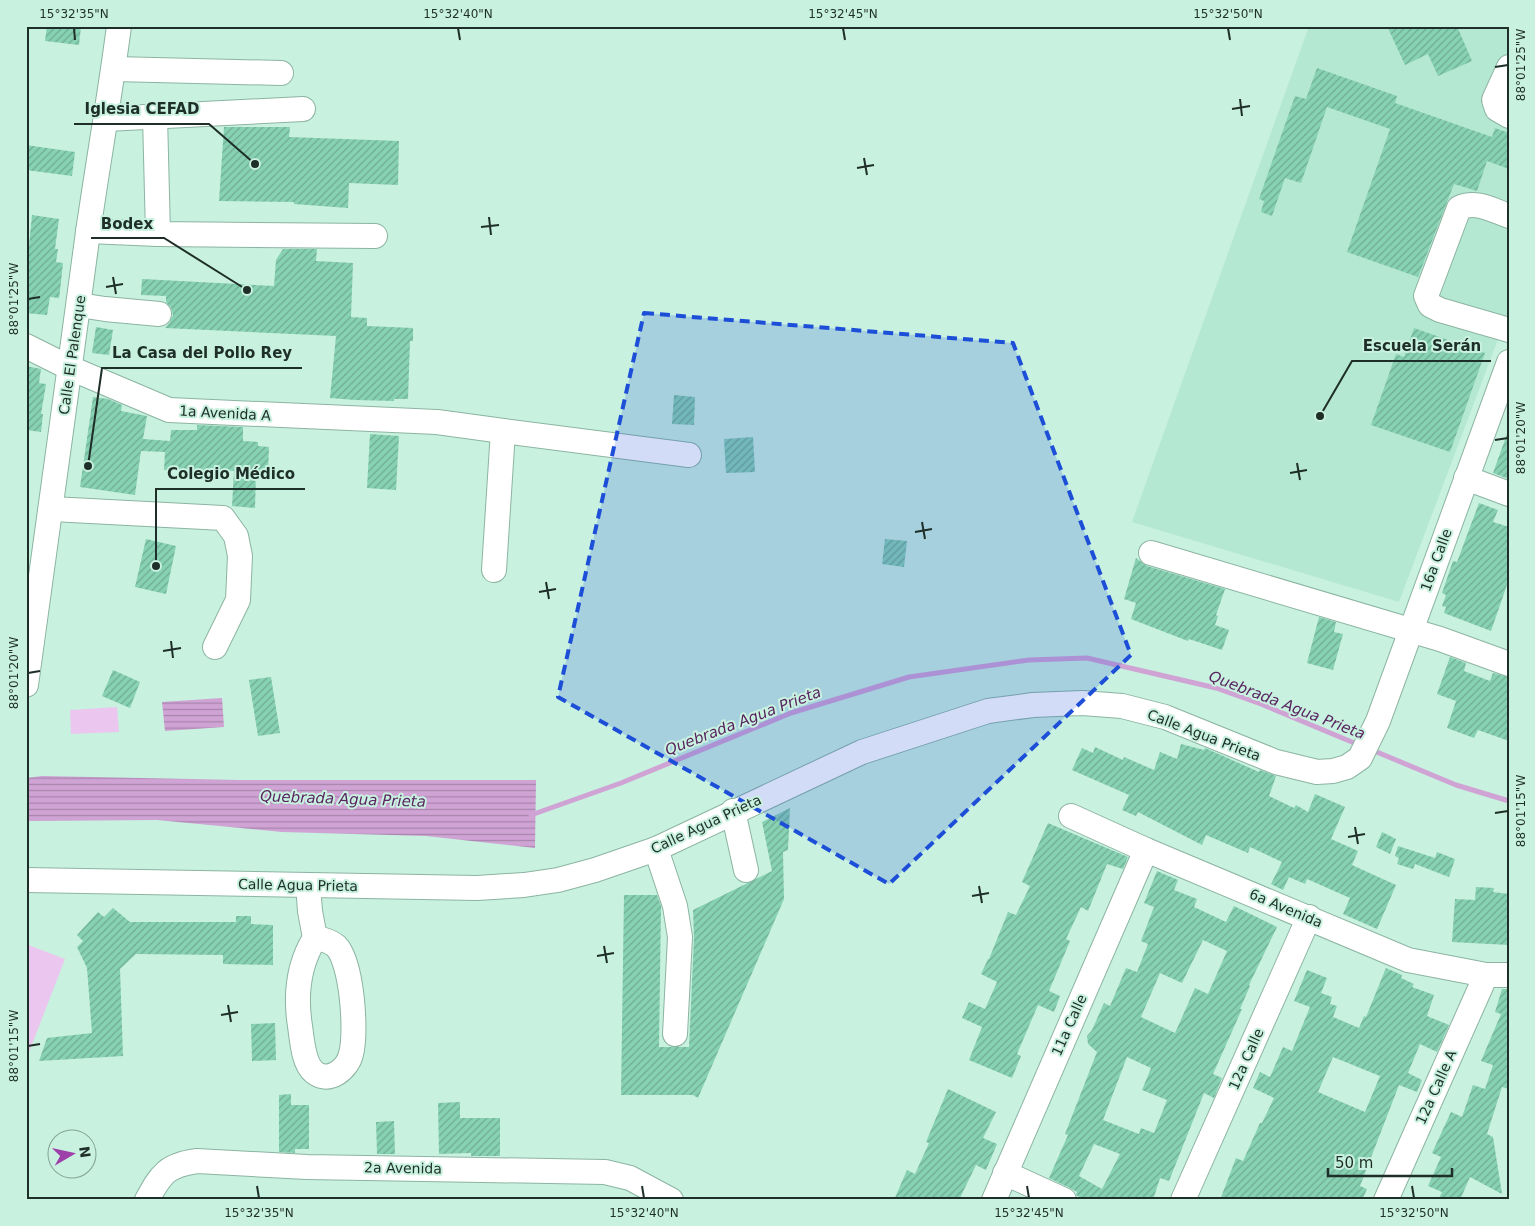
<svg xmlns="http://www.w3.org/2000/svg" width="1535" height="1226" font-family="'DejaVu Sans',sans-serif">
	<style>
		.built { fill: #b5e8d2 }
		.pitch { fill: #ebc7ef }
		.water { fill: url(#water-rules) }
		.lines { fill: none; stroke-linecap: round; stroke-linejoin: round }
		.stream { stroke: #d0a3d5; stroke-width: 5 }
		.building { fill: url(#building-hatch); fill-rule: evenodd }
		.minor-casing { stroke: #8cb4a2; stroke-width: 26 }
		.minor { stroke: #fff; stroke-width: 24 }
		.marked { fill: #1d4ed8; fill-opacity: 0.2; stroke: #1d4ed8; stroke-width: 4; stroke-dasharray: 10 6; stroke-linejoin: round }
		.ticks { fill: none; stroke: #1e2e28; stroke-width: 2 }
		.labels { text-anchor: middle; dominant-baseline: central; stroke-width: 4; stroke-linejoin: round; paint-order: stroke }
		.street-label { font-size: 14px; fill: #1e2e28; stroke: #c8f1df }
		.water-label { font-size: 15px; font-style: italic; fill: #592460; stroke: #c8f1df }
		.leader { fill: none; stroke: #1e2e28; stroke-width: 2 }
		.callout-dot { fill: #1e2e28; stroke: #c8f1df; stroke-width: 2 }
		.callout-label { font-size: 15px; text-anchor: middle; font-weight: bold; fill: #1e2e28; stroke: #c8f1df; stroke-width: 4; stroke-linejoin: round; paint-order: stroke }
		.neatline { fill: none; stroke: #1e2e28; stroke-width: 2 }
		.ticks-label { font-size: 12px; text-anchor: middle; fill: #1e2e28 }
	</style>
	<defs>
		<pattern id="water-rules" width="6" height="5" patternUnits="userSpaceOnUse" patternTransform="scale(1.25)"><rect width="6" height="5" fill="#d0a3d5"/><path d="M0 2.5h6" fill="none" stroke="#a885ad"/></pattern>
		<pattern id="building-hatch" width="6" height="6" patternUnits="userSpaceOnUse" patternTransform="scale(1.25)"><rect width="6" height="6" fill="#88d2b4"/><path d="M-1 1l2-2M0 6l6-6M5 7l2-2" fill="none" stroke="#6fab92"/></pattern>
	</defs>
	<rect width="100%" height="100%" fill="#c8f1df"/>
	<path class="built" d="M1309,26H1509V310L1399,602L1132,522Z"/>
	<g class="pitch">
		<path d="M117,707L119,732L71,734L70,710Z"/>
		<path d="M26,944L65,959L26,1060Z"/>
	</g>
	<g class="water">
		<path d="M222,698L224,727L165,731L162,702Z"/>
		<path d="M42,776L239,780H536L535,848L426,836L282,832L157,820L26,821V778Z"/>
	</g>
	<g class="lines">
		<g class="stream">
			<path d="M1372,750L1456,785L1509,801"/>
			<path d="M531,815L621,783L791,713L909,677L1029,660L1087,658L1216,688L1261,704L1359,745"/>
		</g>
	</g>
	<g class="building">
		<path d="M47,26H81L79,45L45,41Z"/>
		<path d="M1387,26H1457L1472,61L1438,76L1428,54L1405,65Z"/>
		<path d="M1317,68L1397,96L1395,103L1492,137L1495,128L1509,133V169L1487,161L1477,191L1454,184L1418,277L1347,252L1390,129L1327,107L1301,183L1285,178L1272,216L1261,212L1264,201L1259,199L1295,96L1306,99Z"/>
		<path d="M224,127H290L289,137L399,141L398,185L349,183L348,208L294,204V202L219,201Z"/>
		<path d="M26,145L75,152L72,176L26,170Z"/>
		<path d="M32,215L59,219L55,249H58L56,262L63,263L60,291L59,298L50,297L47,315L26,313V245L29,246Z"/>
		<path d="M283,249H317L316,261L353,263L351,317L367,318V326L413,328V341H410L408,399H394V401L355,400L330,398L336,336L165,328L170,322L173,315L171,308L166,302V296L141,295L142,279L274,286L276,260Z"/>
		<path d="M96,327L113,330L109,355L92,353Z"/>
		<path d="M1414,328L1485,353L1450,452L1371,425L1396,354L1404,357Z"/>
		<path d="M26,366L41,369L39,383L46,384L41,414H43L41,432L26,430Z"/>
		<path d="M674,395L695,397L694,425L672,424Z"/>
		<path d="M93,397L108,399L122,405L121,411L147,416L143,439L170,441L171,430H197V425L243,427V441L258,442V446L269,447L268,473L256,472L255,508L232,506L234,471L204,469V472L164,470L165,452L141,451L135,495L80,487Z"/>
		<path d="M370,434L399,436L396,490L367,488Z"/>
		<path d="M1507,434L1509,435V479L1493,473Z"/>
		<path d="M753,437L755,472L726,473L724,439Z"/>
		<path d="M1479,503L1498,510L1493,522L1509,527V579L1491,631L1444,613L1446,607L1442,606L1446,595L1442,593L1453,561L1457,562Z"/>
		<path d="M146,539L176,546L166,594L135,587Z"/>
		<path d="M885,539L907,541L904,567L882,564Z"/>
		<path d="M1136,558L1147,566L1225,589L1216,615L1218,616L1215,625L1229,630L1222,650L1189,639L1188,641L1131,619L1136,603L1124,599Z"/>
		<path d="M1319,617L1336,622L1334,632L1343,634L1333,670L1307,663Z"/>
		<path d="M1450,657L1466,663L1464,671L1490,681L1493,673L1509,677V741L1478,730L1474,738L1447,728L1456,701L1437,694Z"/>
		<path d="M113,670L140,682L130,708L102,696Z"/>
		<path d="M271,677L280,733L258,736L249,680Z"/>
		<path d="M1181,744L1204,750L1205,748L1259,772L1260,770L1276,776L1269,796L1294,808L1296,805L1308,812L1315,794L1345,807L1331,839L1358,851L1352,865L1396,885L1377,929L1343,914L1350,898L1307,879L1305,884L1289,877L1283,890L1271,884L1282,862L1250,847L1248,853L1206,835L1202,845L1138,812L1136,816L1122,810L1129,795L1072,770L1082,748L1093,753L1095,747L1123,760L1124,757L1154,770L1160,752L1177,759Z"/>
		<path d="M790,808L788,850L783,852L784,899L698,1098L693,1095H621L624,895H657L661,906L659,1047H689L694,938L693,910L772,871L762,822Z"/>
		<path d="M1048,823L1128,857L1123,869L1107,864L1088,911L1081,907L1066,939L1070,941L1049,991L1060,996L1054,1012L1038,1005L1017,1054L1021,1056L1012,1078L969,1060L982,1027L962,1018L969,1002L985,1009L997,982L981,974L988,959H989L1008,912L1016,915L1030,886L1022,882Z"/>
		<path d="M1382,832L1396,839L1390,854L1376,847Z"/>
		<path d="M1398,846L1435,858L1437,852L1455,859L1449,877L1415,864L1413,869L1397,864L1399,858L1395,856Z"/>
		<path d="M1157,871L1178,880L1174,890L1197,899L1194,907L1226,922L1234,906L1277,927L1249,985L1250,986L1240,1009H1242L1213,1074L1222,1078L1214,1098L1204,1093L1169,1181L1160,1178L1153,1200H1085L1076,1195L1077,1192L1070,1188L1049,1178L1068,1135L1065,1134L1097,1052L1088,1044L1087,1036L1092,1030L1104,1003L1110,1006L1126,968L1137,972L1148,944L1141,941L1154,907L1144,903ZM1203,940L1227,951L1208,994L1195,988L1175,1033L1141,1017L1160,973L1182,983ZM1127,1057L1151,1068L1142,1090L1167,1100L1154,1133L1141,1128L1139,1134L1103,1120ZM1094,1144L1120,1154L1102,1189L1079,1176Z"/>
		<path d="M1476,887L1494,888L1493,892L1509,894V945L1452,942L1455,899L1475,900Z"/>
		<path d="M113,908L130,922H236V916H251V924L273,925V965L223,964V955L136,954L120,969L123,1056L39,1061L47,1038L92,1033L87,968L77,947L83,941L77,935L98,912L104,917Z"/>
		<path d="M1386,968L1402,975L1401,978L1414,984L1412,987L1434,995L1427,1016L1449,1025L1437,1052L1420,1044L1408,1073L1422,1080L1417,1092L1399,1085L1360,1186L1367,1189L1362,1200H1220L1236,1158L1243,1161L1260,1123H1262L1274,1098L1253,1088L1260,1072L1270,1077L1283,1047L1292,1051L1310,1007L1294,1001L1307,970L1327,978L1321,993L1332,997L1330,1004L1337,1006L1333,1017L1359,1028L1364,1016L1366,1017ZM1333,1057L1380,1076L1365,1112L1318,1092Z"/>
		<path d="M1502,989H1509V1089L1502,1087L1487,1134L1493,1137L1502,1194L1470,1177L1460,1200H1438L1442,1192L1428,1186L1441,1157L1432,1153L1451,1112L1462,1117L1473,1085L1485,1089L1493,1065L1481,1061L1501,1014L1495,1012Z"/>
		<path d="M275,1023L276,1060L252,1061L251,1024Z"/>
		<path d="M948,1089L996,1112L983,1138L997,1144L986,1170L976,1165L959,1200H894L907,1170L915,1174L929,1143L926,1142Z"/>
		<path d="M291,1094V1105H309V1149H295V1153L279,1152V1095Z"/>
		<path d="M460,1102V1118H500V1156H471V1153L439,1154L438,1103Z"/>
		<path d="M394,1121L395,1154H377L376,1122Z"/>
	</g>
	<g class="lines">
		<defs>
			<g id="minor">
				<path d="M1509,67L1494,100L1497,109L1509,116"/>
				<path d="M114,69L281,73"/>
				<path d="M155,116L158,234"/>
				<path d="M106,119L303,109"/>
				<path d="M1509,216C1492,210 1476,200 1459,208L1426,296L1430,305L1440,310L1509,330"/>
				<path d="M88,231L158,234L375,236"/>
				<path d="M79,305L105,309L159,314"/>
				<path d="M26,346L70,368L169,410L437,422L503,431L494,570"/>
				<path d="M503,431L689,455"/>
				<path d="M1466,478L1509,494"/>
				<path d="M52,509L223,518L236,536L240,556L238,600L215,647"/>
				<path d="M1151,553L1440,639L1509,664"/>
				<path d="M26,685C48,534 67,383 88,232C98,163 110,95 119,26"/>
				<path d="M733,811L746,870"/>
				<path d="M1071,816L1146,850L1408,960L1486,975H1509"/>
				<path d="M656,849L675,906L680,937L675,1034"/>
				<path d="M26,880L477,888L524,885L558,880L595,870L656,849L862,752L988,711L1033,705L1082,703L1122,706L1165,717L1276,762L1317,772L1333,771L1347,767L1360,758L1378,721L1509,362"/>
				<path d="M308,885L310,911L315,938C298,965 295,994 300,1026C302,1039 303,1063 314,1072C329,1085 348,1068 351,1054C357,1032 352,962 336,946C330,941 322,939 315,938"/>
				<path d="M1005,1173L1064,1200"/>
				<path d="M147,1200C161,1174 167,1165 197,1161L307,1167L605,1172L630,1178L671,1200"/>
				<path d="M994,1200L1146,850"/>
				<path d="M1183,1200L1309,917"/>
				<path d="M1386,1200L1486,975"/>
			</g>
		</defs>
		<use href="#minor" class="minor-casing"/>
		<use href="#minor" class="minor"/>
	</g>
	<path class="marked" d="M644,313L1013,343L1131,655L889,884L558,697Z"/>
	<path class="ticks" d="M74,28L75,40M458,28L460,40M843,28L845,40M1228,28L1230,40M1495,67L1508,65M1240,99L1242,116M1232,109L1250,106M864,158L867,175M857,168L874,165M489,217L491,235M481,227L499,225M113,277L116,294M106,287L123,284M28,299L40,297M1495,440L1508,438M1297,463L1300,480M1290,473L1307,470M922,522L925,539M915,532L932,529M546,582L549,599M539,592L556,589M171,641L173,658M163,651L181,648M28,673L40,671M1495,813L1508,811M1355,827L1358,844M1348,837L1365,834M979,886L982,903M972,896L989,893M604,946L607,963M597,956L614,953M228,1005L231,1022M221,1015L238,1012M28,1046L40,1044M257,1186L259,1198M642,1186L644,1198M1027,1186L1029,1198M1412,1186L1414,1198"/>
	<g class="labels">
		<g class="street-label">
			<text transform="translate(72 355) rotate(-82)">Calle El Palenque</text>
			<text transform="translate(225 413) rotate(3)">1a Avenida A</text>
			<text transform="translate(1436 560) rotate(-70)">16a Calle</text>
			<text transform="translate(1204 735) rotate(21)">Calle Agua Prieta</text>
			<text transform="translate(706 824) rotate(-25)">Calle Agua Prieta</text>
			<text transform="translate(298 885) rotate(1)">Calle Agua Prieta</text>
			<text transform="translate(1286 908) rotate(23)">6a Avenida</text>
			<text transform="translate(1069 1025) rotate(-66)">11a Calle</text>
			<text transform="translate(1246 1059) rotate(-66)">12a Calle</text>
			<text transform="translate(1436 1087) rotate(-66)">12a Calle A</text>
			<text transform="translate(403 1168) rotate(1)">2a Avenida</text>
		</g>
		<g class="water-label">
			<text transform="translate(1287 705) rotate(21)">Quebrada Agua Prieta</text>
			<text transform="translate(743 721) rotate(-21)">Quebrada Agua Prieta</text>
			<text transform="translate(343 799) rotate(2)">Quebrada Agua Prieta</text>
		</g>
	</g>
	<path class="leader" d="M255 164L209 124H74M247 290L164 238H91M1320 416L1352 361H1491M88 466L102 368H302M156 566L156 489H305"/>
	<g class="callout-dot">
		<circle cx="255" cy="164" r="5"/>
		<circle cx="247" cy="290" r="5"/>
		<circle cx="1320" cy="416" r="5"/>
		<circle cx="88" cy="466" r="5"/>
		<circle cx="156" cy="566" r="5"/>
	</g>
	<g class="callout-label">
		<text x="142" y="114">Iglesia CEFAD</text>
		<text x="127" y="229">Bodex</text>
		<text x="1422" y="351">Escuela Serán</text>
		<text x="202" y="358">La Casa del Pollo Rey</text>
		<text x="231" y="479">Colegio Médico</text>
	</g>
	<rect width="1535" height="1226" fill="none" stroke="#c8f1df" stroke-width="55"/>
	<g transform="translate(72 1154) rotate(81)"><circle r="24" fill="#c8f1df" stroke="#84a396"/>
	<path d="M0-4L9 19L0 12L-9 19Z" fill="#9e40aa"/>
	<text y="-8" font-size="14" font-weight="bold" text-anchor="middle" fill="#1e2e28">N</text>
	</g>
	<path d="M1328 1168v8h124v-8" fill="none" stroke="#1e2e28" stroke-width="2.5"/>
	<text x="1335" y="1168" font-size="15" fill="#1e2e28" stroke="#c8f1df" stroke-width="4" paint-order="stroke">50 m</text>
	<rect x="28" y="28" width="1480" height="1170" class="neatline"/>
	<g class="ticks-label">
		<text x="74" y="18">15°32'35"N</text>
		<text x="458" y="18">15°32'40"N</text>
		<text x="843" y="18">15°32'45"N</text>
		<text x="1228" y="18">15°32'50"N</text>
		<text transform="translate(1521 65) rotate(-90)" y="4">88°01'25"W</text>
		<text transform="translate(14 299) rotate(-90)" y="4">88°01'25"W</text>
		<text transform="translate(1521 438) rotate(-90)" y="4">88°01'20"W</text>
		<text transform="translate(14 673) rotate(-90)" y="4">88°01'20"W</text>
		<text transform="translate(1521 811) rotate(-90)" y="4">88°01'15"W</text>
		<text transform="translate(14 1046) rotate(-90)" y="4">88°01'15"W</text>
		<text x="259" y="1217">15°32'35"N</text>
		<text x="644" y="1217">15°32'40"N</text>
		<text x="1029" y="1217">15°32'45"N</text>
		<text x="1414" y="1217">15°32'50"N</text>
	</g>
</svg>
